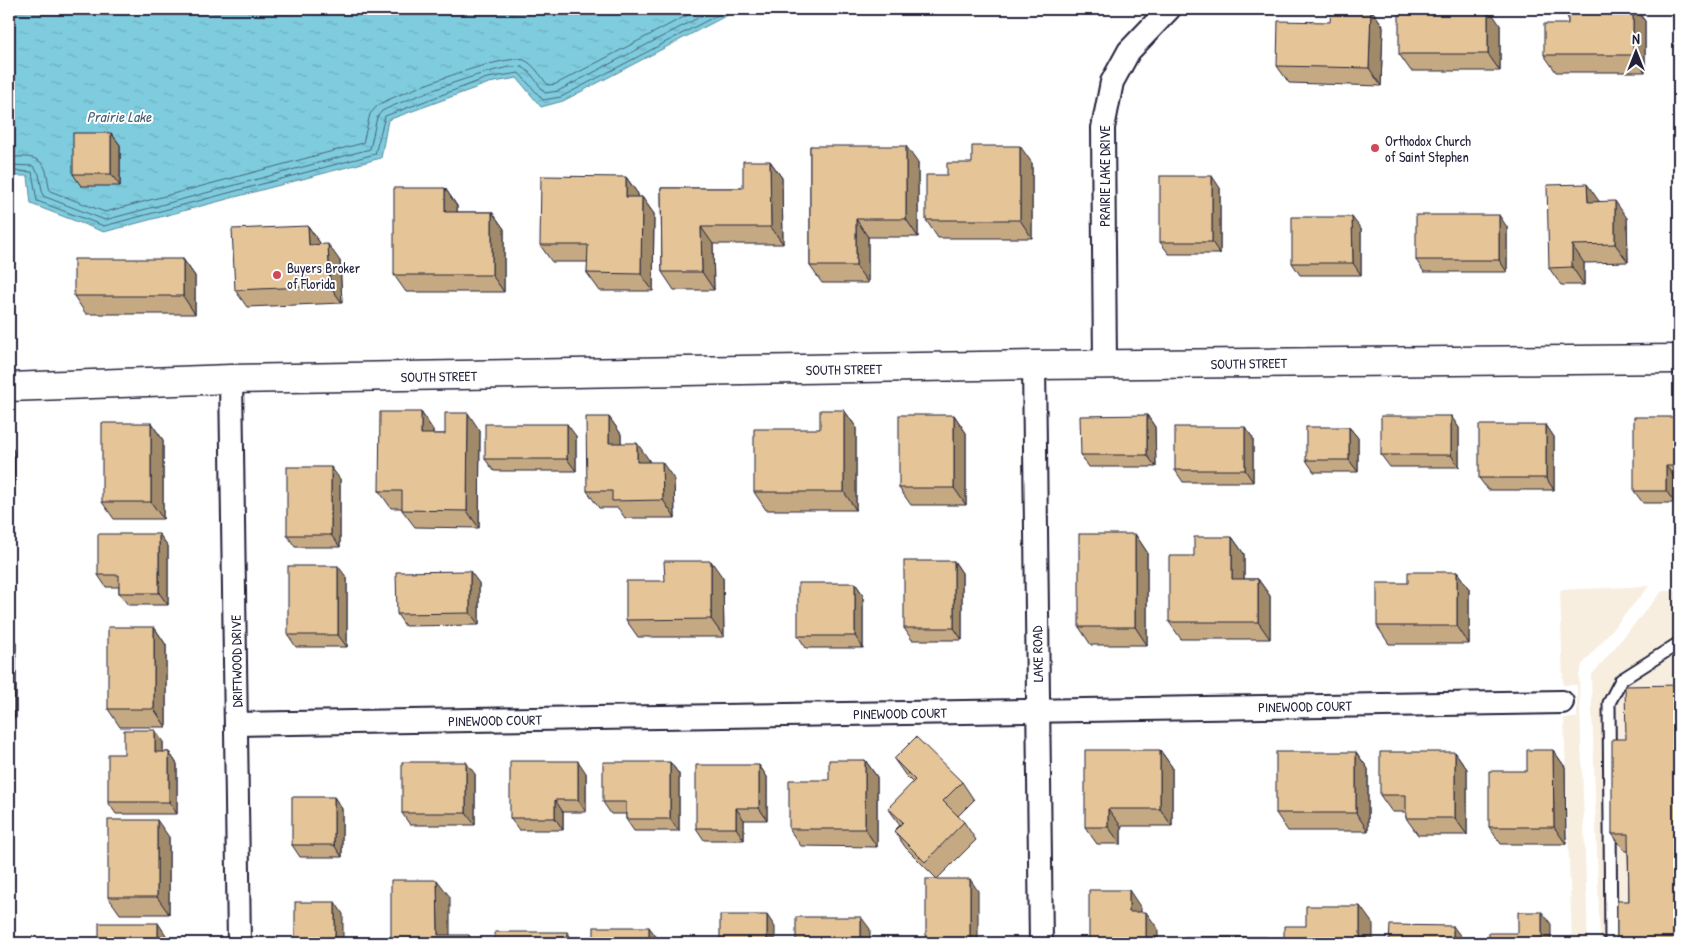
<svg xmlns="http://www.w3.org/2000/svg" width="1688" height="952" font-family="'Patrick Hand',sans-serif">
	<style>
		.built { fill: #f7eee0 }
		.water { fill: url(#water-ripples); stroke: #59889c }
		.lines { fill: none; stroke-linecap: round; stroke-linejoin: round }
		.shore { stroke: #47667c; stroke-width: 1 }
		.service-casing { stroke: #22223b; stroke-width: 15 }
		.minor-casing { stroke: #22223b; stroke-width: 26 }
		.tertiary-casing { stroke: #22223b; stroke-width: 31 }
		.service { stroke: #fff; stroke-width: 11 }
		.minor { stroke: #fff; stroke-width: 22 }
		.tertiary { stroke: #fff; stroke-width: 28 }
		.wall { fill: #c5a983; stroke: #22223b }
		.shaded-wall { fill: #a08a6a; stroke: #22223b }
		.building { fill: #e5c598; stroke: #22223b }
		.poi-dot { fill: #d1495b; stroke: #fff; stroke-width: 2 }
		.labels { text-anchor: middle; dominant-baseline: central; stroke-width: 4; stroke-linejoin: round; paint-order: stroke }
		.poi-label { font-size: 14px; fill: #22223b; stroke: #fff; text-anchor: start }
		.street-label { font-size: 14px; fill: #22223b; stroke: #fff }
		.water-label { font-size: 15px; font-style: italic; fill: #425e74; stroke: #fff }
	</style>
	<defs>
		<pattern id="water-ripples" width="26" height="14" patternUnits="userSpaceOnUse" patternTransform="scale(1.25)"><rect width="26" height="14" fill="#7eccdd"/><path d="M2 4q2-2 4 0t4 0M15 11q2-2 4 0t4 0" fill="none" stroke="#6dafbf"/></pattern>
	</defs>
	<rect width="100%" height="100%" fill="#fff"/>
	<filter id="ink" filterUnits="userSpaceOnUse"><feTurbulence type="fractalNoise" baseFrequency=".02" numOctaves="2"/><feDisplacementMap in="SourceGraphic" scale="10" xChannelSelector="R" yChannelSelector="G"/><feConvolveMatrix kernelMatrix="1 2 1 2 8 2 1 2 1" color-interpolation-filters="sRGB"/></filter>
	<g filter="url(#ink)">
		<g class="built">
			<path d="M1649,586L1582,665L1579,676L1588,943H1572L1564,718H1577V685H1563L1560,590Z"/>
			<path d="M1662,591H1679V943H1600L1591,676Z"/>
		</g>
		<path class="water" d="M9,9H739L563,101L541,107L517,78L489,83L388,120L381,158L104,232L31,204L28,176H9Z"/>
		<g class="lines">
			<g class="shore">
				<path d="M9,157C23,157 41,154 46,171C48,177 48,185 50,191L105,212L363,143L370,114L378,105C398,93 505,53 524,60C534,64 541,77 548,85L556,84L699,9"/>
				<path d="M9,165L33,166L39,174L43,196L105,220L370,149L377,117L382,111C401,101 506,61 522,67C531,71 539,86 545,93L558,91L715,9"/>
				<path d="M9,171L32,172L37,201L104,226L375,154L385,116L487,78L519,73L543,100L561,97L729,9"/>
			</g>
			<defs>
				<path id="service" d="M1611,943L1609,703L1621,680L1679,643"/>
				<g id="minor">
					<path d="M1034,365L1041,943"/>
					<path d="M1105,365L1103,128L1112,82L1129,51L1169,9"/>
					<path d="M231,379L239,943"/>
					<path d="M237,724L1562,702"/>
				</g>
				<path id="tertiary" d="M9,387L231,379L1034,365L1679,359"/>
			</defs>
			<use href="#service" class="service-casing"/>
			<use href="#minor" class="minor-casing"/>
			<use href="#tertiary" class="tertiary-casing"/>
			<use href="#service" class="service"/>
			<use href="#minor" class="minor"/>
			<use href="#tertiary" class="tertiary"/>
		</g>
		<g class="wall">
			<path d="M1371,9L1383,26L1381,86L1289,83L1277,66L1330,22Z"/>
			<path d="M1568,9H1636L1645,21V72H1556L1544,55L1568,24Z"/>
			<path d="M1500,25V71H1411L1399,54Z"/>
			<path d="M111,133L120,145V186H81L73,174Z"/>
			<path d="M810,146L918,163V237H868V283H822L810,266Z"/>
			<path d="M770,161L782,178L783,244H713L714,290H674L662,272L661,188H743Z"/>
			<path d="M1032,163V238H938L926,220L947,175Z"/>
			<path d="M626,177L638,194V197H642L654,214L653,291H600L587,273L588,262H552L540,245Z"/>
			<path d="M445,188L457,206V212H492L504,229V292H406L394,275Z"/>
			<path d="M1220,188V254H1169L1160,242Z"/>
			<path d="M1599,201L1627,218L1628,262L1584,263V285H1561L1549,268Z"/>
			<path d="M308,226L320,243V244L340,261L342,303L247,307L235,290Z"/>
			<path d="M1507,227V272H1424L1416,260Z"/>
			<path d="M1361,229V275H1300L1292,263Z"/>
			<path d="M183,259L195,276V314H86L74,296Z"/>
			<path d="M844,410L856,427V510H766L754,492L820,429Z"/>
			<path d="M421,412L433,430V434H445L480,431L479,528L415,527L402,510V508H391L379,491Z"/>
			<path d="M954,415L966,433V505H911L899,488Z"/>
			<path d="M1147,415L1155,427L1156,467H1089L1081,455Z"/>
			<path d="M1451,416L1459,428V467H1390L1381,455Z"/>
			<path d="M609,417L621,434V443L649,460V462L674,479L675,518H625L618,508H599L587,491Z"/>
			<path d="M1679,417V478H1675V503H1643L1634,491Z"/>
			<path d="M151,423L163,440V519H114L102,502Z"/>
			<path d="M1546,425L1554,437V490H1488L1479,478Z"/>
			<path d="M1245,427L1253,438V482H1183L1175,470Z"/>
			<path d="M1349,427L1358,438V472H1314L1306,460Z"/>
			<path d="M576,436V471H494L485,459Z"/>
			<path d="M9,444L14,451V519H9Z"/>
			<path d="M340,479V547H295L287,535Z"/>
			<path d="M159,534L168,546V605H128L119,593V587H106L98,575Z"/>
			<path d="M1135,534L1147,552V645H1091L1079,627Z"/>
			<path d="M1232,537L1244,554V579H1258L1270,596V639H1181L1169,622L1194,556Z"/>
			<path d="M954,561L962,573V640H912L904,628Z"/>
			<path d="M1457,572L1469,589V644H1389L1377,626L1408,583Z"/>
			<path d="M347,578V647H296L288,635Z"/>
			<path d="M723,578L724,637H638L626,620L665,581Z"/>
			<path d="M479,583V625L405,626L397,614Z"/>
			<path d="M855,583L863,595V648H806L798,636Z"/>
			<path d="M154,627L166,645V727H120L108,709Z"/>
			<path d="M9,632L16,642V718H9Z"/>
			<path d="M1679,685L1629,901L1628,851H1625L1612,834L1626,739Z"/>
			<path d="M9,737L14,744V814H9Z"/>
			<path d="M163,742V752H169L177,764V814H116L108,802L124,754Z"/>
			<path d="M1160,750L1172,767V826H1121V844H1097L1085,827Z"/>
			<path d="M1553,750L1565,767L1566,844H1501L1489,827L1527,771Z"/>
			<path d="M1356,752L1368,769V831H1288L1276,813Z"/>
			<path d="M1455,752L1467,769V835H1418L1406,818V812H1392L1380,795Z"/>
			<path d="M894,759L962,782L974,800L958,816L964,822L976,840L937,879L906,848L894,831L900,825L888,808L913,783L906,776Z"/>
			<path d="M865,760L877,777V847L801,846L789,829L829,780Z"/>
			<path d="M670,762L679,774V831H634L626,819V814H611L603,802Z"/>
			<path d="M759,765L767,777V820H744V840H704L696,828Z"/>
			<path d="M586,773V812H563V830H519L510,818Z"/>
			<path d="M475,774V825H410L402,813Z"/>
			<path d="M334,797L342,809V857H300L292,845Z"/>
			<path d="M169,837V914H120L108,897Z"/>
		</g>
		<g class="shaded-wall">
			<path d="M1371,9L1383,26L1381,86L1369,68Z"/>
			<path d="M1488,9H1489L1500,25V71L1488,54Z"/>
			<path d="M1633,9H1636L1645,21V72L1633,55Z"/>
			<path d="M111,133L120,145V186L111,174Z"/>
			<path d="M906,146L918,163V237L906,219Z"/>
			<path d="M1020,146L1032,163V238L1020,220Z"/>
			<path d="M770,161L782,178L783,244L771,227Z"/>
			<path d="M1212,176L1220,188V254L1212,242Z"/>
			<path d="M626,177L638,194V214L626,197Z"/>
			<path d="M1587,184L1599,201L1600,219L1588,202Z"/>
			<path d="M445,188L457,206V229L445,212Z"/>
			<path d="M642,197L654,214L653,291L641,274Z"/>
			<path d="M1615,201L1627,218L1628,262L1615,244Z"/>
			<path d="M492,212L504,229V292L492,275Z"/>
			<path d="M1499,215L1507,227V272L1499,260Z"/>
			<path d="M1352,217L1361,229V275L1353,263Z"/>
			<path d="M856,219L868,237V283L856,266Z"/>
			<path d="M308,226L320,243L321,262L309,245Z"/>
			<path d="M701,227L713,244L714,290L702,272Z"/>
			<path d="M328,244L340,261L342,303L330,286Z"/>
			<path d="M1572,245L1584,263V285L1572,267Z"/>
			<path d="M183,259L195,276V314L183,296Z"/>
			<path d="M9,265L10,268L11,314L9,311Z"/>
			<path d="M844,410L856,427V510L844,492Z"/>
			<path d="M421,412L433,430V451L421,434Z"/>
			<path d="M468,413L480,431L479,528L467,511Z"/>
			<path d="M954,415L966,433V505L954,488Z"/>
			<path d="M1147,415L1155,427L1156,467L1147,455Z"/>
			<path d="M1451,416L1459,428V467L1451,455Z"/>
			<path d="M609,417L621,434V460L609,443Z"/>
			<path d="M151,423L163,440V519L151,502Z"/>
			<path d="M567,424L576,436V471L567,459Z"/>
			<path d="M1546,425L1554,437V490L1546,478Z"/>
			<path d="M1245,427L1253,438V482L1245,470Z"/>
			<path d="M1349,427L1358,438V472L1349,460Z"/>
			<path d="M637,443L649,460V479L637,462Z"/>
			<path d="M9,444L14,451V519L9,512Z"/>
			<path d="M662,462L674,479L675,518L663,500Z"/>
			<path d="M1666,466L1675,478V503L1666,491Z"/>
			<path d="M331,467L340,479V547L331,535Z"/>
			<path d="M159,534L168,546V605L159,593Z"/>
			<path d="M1135,534L1147,552V645L1135,627Z"/>
			<path d="M1232,537L1244,554V596L1232,579Z"/>
			<path d="M711,561L723,578L724,637L711,619Z"/>
			<path d="M954,561L962,573V640L954,628Z"/>
			<path d="M338,566L347,578V647L338,635Z"/>
			<path d="M470,571L479,583V625L470,613Z"/>
			<path d="M1457,572L1469,589V644L1457,626Z"/>
			<path d="M1258,579L1270,596V639L1258,622Z"/>
			<path d="M855,583L863,595V648L855,636Z"/>
			<path d="M154,627L166,645V727L154,709Z"/>
			<path d="M9,632L16,642V718L9,708Z"/>
			<path d="M155,730L163,742V764L155,752Z"/>
			<path d="M9,737L14,744V814L9,806Z"/>
			<path d="M1160,750L1172,767V826L1160,809Z"/>
			<path d="M1553,750L1565,767L1566,844L1554,827Z"/>
			<path d="M169,752L177,764V814L169,802Z"/>
			<path d="M1356,752L1368,769V831L1356,813Z"/>
			<path d="M1455,752L1467,769V835L1455,818Z"/>
			<path d="M865,760L877,777V847L865,829Z"/>
			<path d="M578,761L586,773V812L578,800Z"/>
			<path d="M466,762L475,774V825L466,813Z"/>
			<path d="M670,762L679,774V831L670,819Z"/>
			<path d="M759,765L767,777V820L759,808Z"/>
			<path d="M334,797L342,809V857L334,845Z"/>
			<path d="M555,800L563,812V830L555,818Z"/>
			<path d="M736,808L744,820V840L736,828Z"/>
			<path d="M1108,809L1121,826V844L1108,827Z"/>
			<path d="M157,820L169,837V914L157,897Z"/>
			<path d="M9,839L12,843V911L9,907Z"/>
			<path d="M970,879L978,891V943H970Z"/>
			<path d="M437,880L450,897V943L438,935Z"/>
			<path d="M1129,890L1141,908V929L1129,912Z"/>
			<path d="M335,902L343,914V943H335Z"/>
			<path d="M1360,906L1373,924V943H1360Z"/>
			<path d="M1146,912L1158,929V943H1146Z"/>
			<path d="M1542,912L1551,924V943H1542Z"/>
			<path d="M767,915L775,927V943H767Z"/>
			<path d="M861,917L870,929V943H861Z"/>
			<path d="M158,923L170,941V943H158Z"/>
			<path d="M1453,926L1462,938V943H1453Z"/>
			<path d="M649,927L658,939V943H649Z"/>
			<path d="M567,932L575,943H567Z"/>
			<path d="M469,935L474,943H469Z"/>
			<path d="M1266,937L1271,943H1266Z"/>
		</g>
		<g class="building">
			<path d="M1331,9H1371L1369,68L1277,66L1278,21L1330,22Z"/>
			<rect x="1399" y="9" width="89" height="45"/>
			<path d="M1568,9H1633V55H1544V24H1568Z"/>
			<rect x="73" y="133" width="38" height="41"/>
			<path d="M810,146H906V219H856V266H810Z"/>
			<path d="M972,146H1020V220H926V175H947V163H972Z"/>
			<path d="M743,161H770L771,227H701L702,272H662L661,188H743Z"/>
			<path d="M541,176L626,177V197H642L641,274L587,273L588,245H540Z"/>
			<rect x="1160" y="176" width="52" height="66"/>
			<path d="M1587,184L1588,202L1615,201V244L1572,245V267L1549,268L1547,185Z"/>
			<path d="M394,188H445V212H492V275H394Z"/>
			<rect x="1416" y="215" width="83" height="45"/>
			<path d="M1292,217H1352L1353,263H1292Z"/>
			<path d="M308,226L309,245L328,244L330,286L235,290L232,229Z"/>
			<rect x="74" y="259" width="109" height="37"/>
			<path d="M820,410H844V492H754V429H820Z"/>
			<path d="M380,412H421V434H445V413H468L467,511L402,510V491H379Z"/>
			<rect x="899" y="415" width="55" height="73"/>
			<path d="M1147,415V455H1081L1080,416Z"/>
			<rect x="1381" y="416" width="70" height="39"/>
			<path d="M586,417H609V443H637V462H662L663,500L612,501V491H587Z"/>
			<path d="M1634,417H1679V466H1666V491H1634Z"/>
			<rect x="102" y="423" width="49" height="79"/>
			<rect x="485" y="424" width="82" height="35"/>
			<rect x="1479" y="425" width="67" height="53"/>
			<rect x="1175" y="427" width="70" height="43"/>
			<rect x="1306" y="427" width="43" height="33"/>
			<rect x="287" y="467" width="44" height="68"/>
			<path d="M98,534H159V593H119V575H98Z"/>
			<rect x="1079" y="534" width="56" height="93"/>
			<path d="M1194,537H1232V579H1258V622H1169V556H1194Z"/>
			<path d="M664,561H711V619L626,620V581H665Z"/>
			<rect x="904" y="561" width="50" height="67"/>
			<rect x="288" y="566" width="50" height="69"/>
			<path d="M470,571V613L397,614L396,572Z"/>
			<path d="M1408,572H1457V626H1377V583H1408Z"/>
			<rect x="798" y="583" width="57" height="53"/>
			<rect x="108" y="627" width="46" height="82"/>
			<path d="M1679,685V943H1617V901H1629L1628,834H1612V739H1626L1625,686Z"/>
			<path d="M124,730H155V752H169V802H108V754H124Z"/>
			<path d="M916,737L962,782L943,801L964,822L925,862L894,831L903,822L888,808L915,780L894,759Z"/>
			<path d="M1085,750H1160V809H1108V827H1085Z"/>
			<path d="M1527,750H1553L1554,827H1489V771H1527Z"/>
			<rect x="1276" y="752" width="80" height="61"/>
			<path d="M1380,752H1455V818H1406V795H1380Z"/>
			<path d="M829,760H865V829H789V780H829Z"/>
			<path d="M510,761H578V800H555V818H510Z"/>
			<rect x="402" y="762" width="64" height="51"/>
			<path d="M603,762H670V819H626V802H603Z"/>
			<path d="M696,765H759V808H736V828H696Z"/>
			<rect x="292" y="797" width="42" height="48"/>
			<rect x="108" y="820" width="49" height="77"/>
			<rect x="926" y="879" width="44" height="64"/>
			<path d="M391,880H437L438,935H469V943H391Z"/>
			<path d="M1089,890H1129V912H1146V943H1089Z"/>
			<rect x="295" y="902" width="40" height="41"/>
			<path d="M1306,906H1360V943H1284V926H1306Z"/>
			<path d="M1518,912H1542V943H1489V933H1518Z"/>
			<rect x="720" y="915" width="47" height="28"/>
			<rect x="796" y="917" width="65" height="26"/>
			<rect x="99" y="923" width="59" height="20"/>
			<path d="M1390,925L1453,926V943H1389Z"/>
			<rect x="594" y="927" width="55" height="16"/>
			<rect x="495" y="932" width="72" height="11"/>
			<rect x="1185" y="937" width="81" height="6"/>
		</g>
	</g>
	<g class="poi-dot">
		<circle cx="1375" cy="148" r="5"/>
		<circle cx="277" cy="275" r="5"/>
	</g>
	<g class="labels">
		<g class="poi-label">
			<text x="1385" y="140">Orthodox Church<tspan x="1385" dy="16">of Saint Stephen</tspan></text>
			<text x="287" y="267">Buyers Broker<tspan x="287" dy="16">of Florida</tspan></text>
		</g>
		<g class="street-label">
			<text transform="translate(1104 176) rotate(-90)">PRAIRIE LAKE DRIVE</text>
			<text transform="translate(1249 363) rotate(-1)">SOUTH STREET</text>
			<text transform="translate(844 369) rotate(-1)">SOUTH STREET</text>
			<text transform="translate(439 376) rotate(-1)">SOUTH STREET</text>
			<text transform="translate(1037 654) rotate(-91)">LAKE ROAD</text>
			<text transform="translate(236 661) rotate(-91)">DRIFTWOOD DRIVE</text>
			<text transform="translate(1305 706) rotate(-1)">PINEWOOD COURT</text>
			<text transform="translate(900 713) rotate(-1)">PINEWOOD COURT</text>
			<text transform="translate(495 720) rotate(-1)">PINEWOOD COURT</text>
		</g>
		<g class="water-label">
			<text x="119" y="116">Prairie Lake</text>
		</g>
	</g>
	<rect width="1688" height="952" fill="none" stroke="#fff" stroke-width="30"/>
	<rect x="15" y="15" width="1658" height="922" fill="none" stroke="#22223b" stroke-width="2" filter="url(#ink)"/>
	<g transform="translate(1636 52)" stroke="#ffffff" stroke-width="4" paint-order="stroke">
	<path d="M0-4L9 19L0 12L-9 19Z" fill="#22223b"/>
	<text y="-8" font-size="14" font-weight="bold" text-anchor="middle" fill="#22223b">N</text>
	</g>
</svg>
